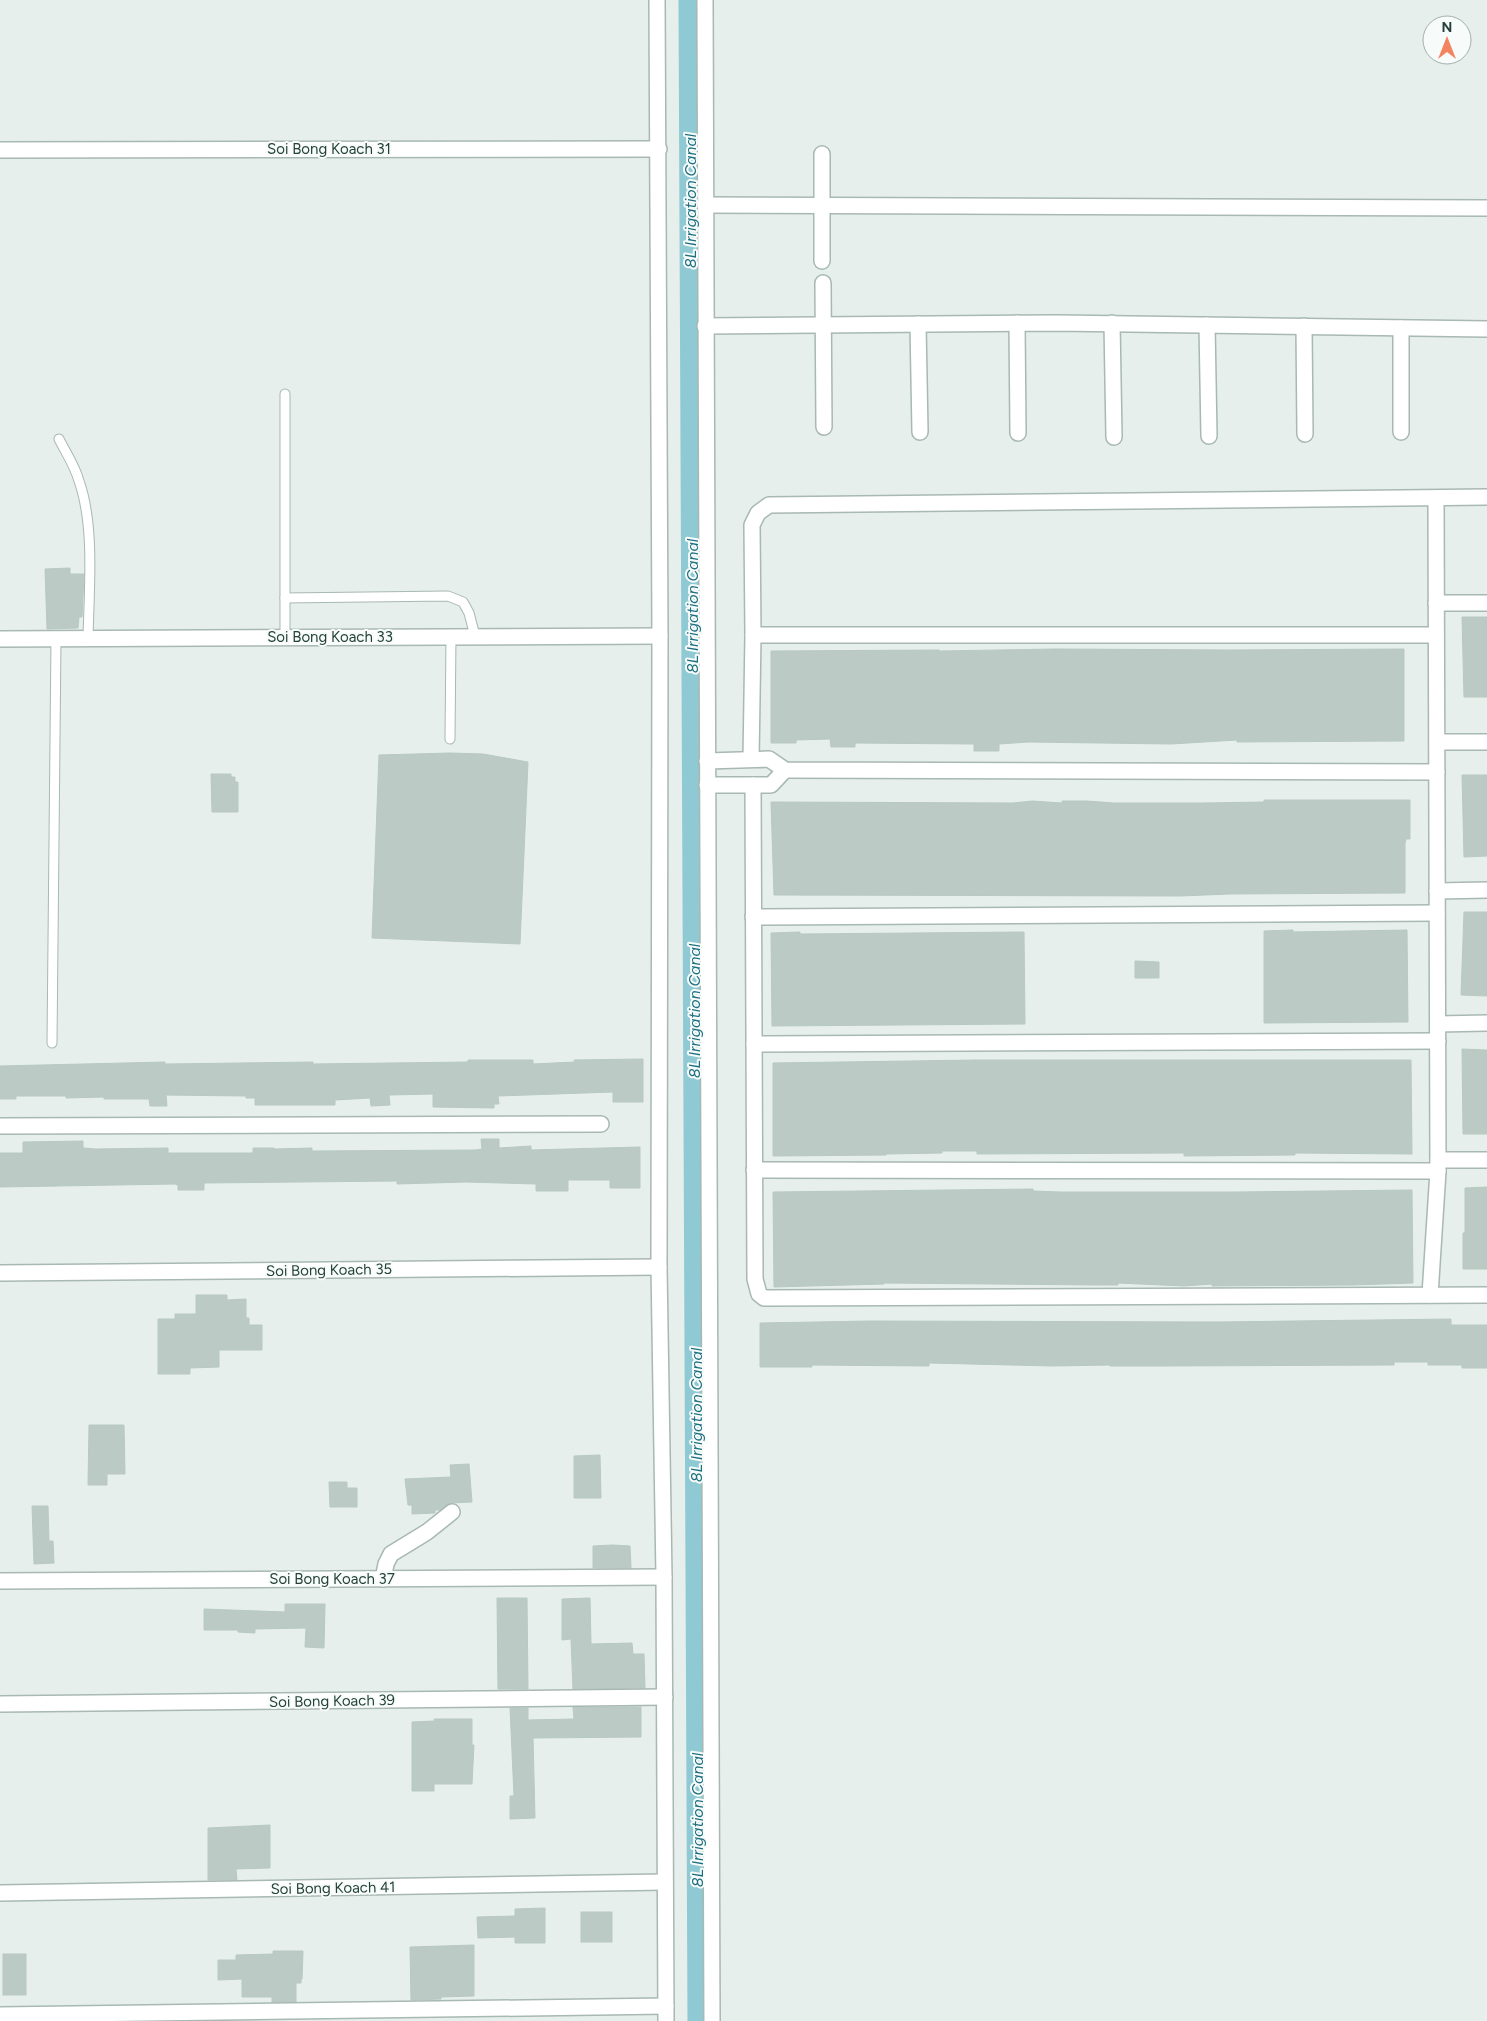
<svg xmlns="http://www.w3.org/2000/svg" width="1487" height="2021" font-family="Figtree,sans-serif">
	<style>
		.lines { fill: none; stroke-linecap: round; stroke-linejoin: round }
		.canal { stroke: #8ec9d4; stroke-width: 21 }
		.building { fill: #bbcac4; stroke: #b8c9c2 }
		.lane-casing { stroke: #a8b8b2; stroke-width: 11 }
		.street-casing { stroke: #a8b8b2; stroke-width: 18 }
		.lane { stroke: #fff; stroke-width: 9 }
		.street { stroke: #fff; stroke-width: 15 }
		.labels { text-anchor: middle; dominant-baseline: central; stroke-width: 4; stroke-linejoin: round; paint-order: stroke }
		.street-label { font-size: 15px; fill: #24423a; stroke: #f7fbf9 }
		.water-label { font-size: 16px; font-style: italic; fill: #1c6f80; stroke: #f7fbf9 }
	</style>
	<rect width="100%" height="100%" fill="#e6efeb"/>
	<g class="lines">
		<path class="canal" d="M689,0L698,2021"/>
	</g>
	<g class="building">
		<path d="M70,568V574H84L82,617H79L78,628L47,629L45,569Z"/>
		<path d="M1462,617H1487V697H1464Z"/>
		<path d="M1055,649L1229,650L1404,649V741L1237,742V740L1171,744L1029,742L999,744V751H974V744L855,743V747H831L830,739L796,740V743H771V651L939,650V651Z"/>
		<path d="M450,753L483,754L528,762L520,944L372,938L379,755Z"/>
		<path d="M211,774H231V777H235V782H238V812H212Z"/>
		<path d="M1462,775H1487V856L1464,857Z"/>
		<path d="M1264,800H1410V839H1406L1405,843V893L1230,894L1180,896L774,895L771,802L1013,803L1032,801L1062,803V801H1087L1114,803H1203L1264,802Z"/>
		<path d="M1464,912H1487V996L1461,995Z"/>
		<path d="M1293,930V932L1407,930L1408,1022L1264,1023V931Z"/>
		<path d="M800,932V934L1024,932L1025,1024L772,1026L771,933Z"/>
		<path d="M1135,961L1159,962V978H1135Z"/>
		<path d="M1462,1049L1487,1050V1134H1463Z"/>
		<path d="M643,1059V1102H613V1092L498,1096L499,1104H494V1108L433,1107V1094L389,1095L390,1105L371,1106L370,1098L335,1100V1105H255V1098H246V1096L166,1095L167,1106H150L149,1099H104V1097L66,1098V1096H16V1099H0V1066L165,1062V1064L313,1062V1064L468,1062V1060H533V1064L575,1062L574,1060Z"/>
		<path d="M976,1060H1411L1412,1154L1295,1153V1155L1184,1156V1153L977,1154V1151H942V1153L886,1154V1155L773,1156V1063Z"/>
		<path d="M481,1139H499V1148L531,1146V1150L640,1147V1188H610V1180H568V1191H536V1184L466,1182L397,1184V1181L204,1183V1190H178V1185L175,1184L0,1187V1153H23V1142L83,1141V1148L96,1149L168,1148V1153H253V1148H274V1149L312,1148V1151L476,1150L482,1149Z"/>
		<path d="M1487,1187V1269H1463V1233H1465V1188Z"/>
		<path d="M1033,1189V1191L1060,1192H1236L1412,1190L1413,1283L1354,1285L1212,1286V1284L1184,1286L1118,1283V1285H1095L884,1283V1284L774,1287L773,1192Z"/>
		<path d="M196,1295H227V1300L246,1299V1318H249V1325H262V1350H219V1367L190,1368V1374H158V1319H175V1314H196Z"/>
		<path d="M1451,1319V1325H1487V1368H1462V1365H1428V1362H1394V1365L1167,1366H1110V1365L1052,1366L929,1363V1366L812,1365V1367H760V1323L870,1321L1219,1322Z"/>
		<path d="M89,1425H124L125,1474H107V1485H88Z"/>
		<path d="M600,1455L601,1498H574V1456Z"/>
		<path d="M469,1464L472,1502L450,1503L440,1510H435V1513L412,1514V1505H408L405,1479L451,1477L450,1465Z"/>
		<path d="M329,1482H347V1488H357V1507H330Z"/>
		<path d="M32,1506H48L49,1541H53L54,1563L34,1564Z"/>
		<path d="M613,1545L630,1546L631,1568H593V1546Z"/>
		<path d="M497,1598H527L528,1689H498Z"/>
		<path d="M590,1598L591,1644L632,1643L633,1654H644L645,1688L573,1689L571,1639L562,1640V1599Z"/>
		<path d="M285,1604H325L324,1648L305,1647L306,1628L255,1629V1633L238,1632V1630H204V1609L285,1612Z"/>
		<path d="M573,1707H641V1737L533,1738L535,1818L510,1819V1796H514L510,1708H528V1720L574,1719Z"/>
		<path d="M434,1719H472V1745H474L472,1784H434V1791H412V1722L435,1721Z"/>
		<path d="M270,1825V1868L236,1869L237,1880H208V1828Z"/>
		<path d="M545,1908V1943H515V1937L478,1938L477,1917L515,1916V1909Z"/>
		<rect x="581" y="1912" width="31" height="30"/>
		<path d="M474,1945V1996L441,1997V1999L411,2000L410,1947Z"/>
		<path d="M273,1951H303L302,1979H301V1983H296V2002H272V1997H242V1979L218,1980V1960H236V1955L273,1954Z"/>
		<rect x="3" y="1954" width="23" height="41"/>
	</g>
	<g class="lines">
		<defs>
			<g id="lane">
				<path d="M285,394V637"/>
				<path d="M59,439C66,453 75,466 79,481C95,526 89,590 88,638"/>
				<path d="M285,598L448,596L463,602L469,613L475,636"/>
				<path d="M450,739L451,636"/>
				<path d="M52,1043L56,638"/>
			</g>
			<g id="street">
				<path d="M657,0L660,636L659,1267L664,1577L666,2021"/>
				<path d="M705,0L712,2021"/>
				<path d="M0,150L659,149"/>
				<path d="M822,154V261"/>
				<path d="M705,205L1487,208"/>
				<path d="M823,283L824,427"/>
				<path d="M1017,323L1018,433"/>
				<path d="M1112,323L1114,437"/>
				<path d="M918,324L920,432"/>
				<path d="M1207,325L1209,436"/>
				<path d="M705,326L1057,323L1487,329"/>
				<path d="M1304,326L1305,434"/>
				<path d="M1401,328V432"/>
				<path d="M1436,603H1487"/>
				<path d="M753,635H1436"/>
				<path d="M0,639L660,636"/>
				<path d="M1437,742H1487"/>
				<path d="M751,759L753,635L752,525L758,513L769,505L1487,497"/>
				<path d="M707,761L769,759L785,770L1437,772"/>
				<path d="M707,785H771L785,770"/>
				<path d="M753,785L755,1279L759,1294L764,1298L1487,1295"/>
				<path d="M1437,891L1487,890"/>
				<path d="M753,917L1437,913"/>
				<path d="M1438,1024L1487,1023"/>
				<path d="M754,1044L1438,1041"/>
				<path d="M0,1126L601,1124"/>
				<path d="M1438,1160H1487"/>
				<path d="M754,1170L1438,1171"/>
				<path d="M0,1273L659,1267"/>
				<path d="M1430,1295L1438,1171L1436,498"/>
				<path d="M383,1579L386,1564L391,1554L427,1532L452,1512"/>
				<path d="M0,1581L664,1577"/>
				<path d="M0,1704L665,1697"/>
				<path d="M0,1893L665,1882"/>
				<path d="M0,2015L666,2006"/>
			</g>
		</defs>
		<use href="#lane" class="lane-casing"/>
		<use href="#street" class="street-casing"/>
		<use href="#lane" class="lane"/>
		<use href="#street" class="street"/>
	</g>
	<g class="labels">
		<g class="street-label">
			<text x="329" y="149">Soi Bong Koach 31</text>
			<text x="330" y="637">Soi Bong Koach 33</text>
			<text transform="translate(329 1270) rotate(-1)">Soi Bong Koach 35</text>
			<text x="332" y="1579">Soi Bong Koach 37</text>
			<text transform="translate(332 1701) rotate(-1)">Soi Bong Koach 39</text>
			<text transform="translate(333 1888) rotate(-1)">Soi Bong Koach 41</text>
		</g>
		<g class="water-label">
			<text transform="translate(690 201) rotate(-90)">8L Irrigation Canal</text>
			<text transform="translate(692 606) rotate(-90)">8L Irrigation Canal</text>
			<text transform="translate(694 1011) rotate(-90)">8L Irrigation Canal</text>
			<text transform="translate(696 1415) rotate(-90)">8L Irrigation Canal</text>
			<text transform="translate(697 1820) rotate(-90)">8L Irrigation Canal</text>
		</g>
	</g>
	<g transform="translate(1447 40)"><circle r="24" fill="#f7fbf9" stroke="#a3b1ad"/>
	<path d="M0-4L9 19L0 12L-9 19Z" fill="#f4845f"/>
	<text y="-8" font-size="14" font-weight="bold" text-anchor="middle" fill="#24423a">N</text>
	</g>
</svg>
